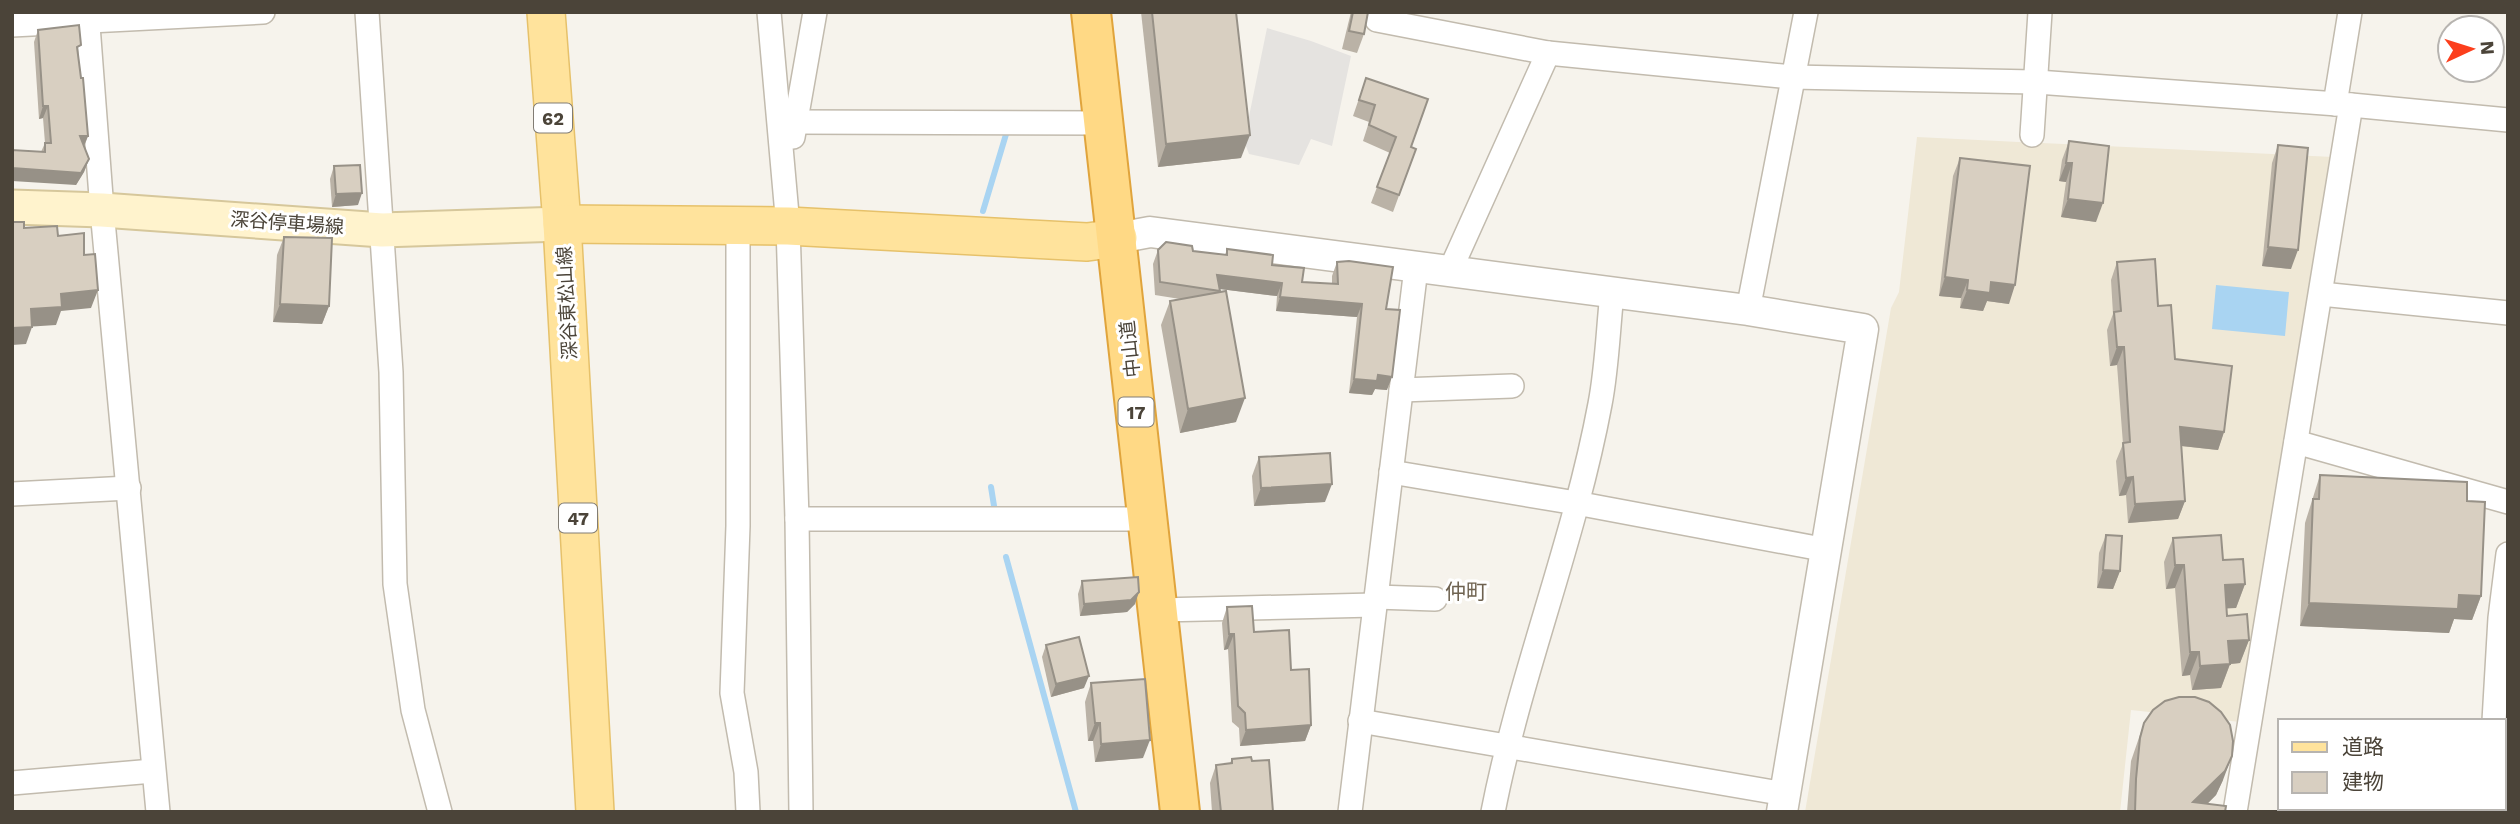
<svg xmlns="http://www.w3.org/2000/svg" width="2520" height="824" font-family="'Work Sans','Noto Sans JP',sans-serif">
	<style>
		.education { fill: #efe8d6 }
		.parking { fill: #e5e3e0 }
		.water { fill: #a9d4f2 }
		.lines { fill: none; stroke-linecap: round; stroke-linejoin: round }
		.stream { stroke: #a9d4f2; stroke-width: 6 }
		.minor-casing { stroke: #c2bbae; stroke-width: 26 }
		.tertiary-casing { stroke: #c2bbae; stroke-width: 33 }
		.secondary-casing { stroke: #d6c79b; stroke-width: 37 }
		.primary-casing { stroke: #e6c16a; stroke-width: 40 }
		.trunk-casing { stroke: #e0a43c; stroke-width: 42 }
		.minor { stroke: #fff; stroke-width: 23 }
		.tertiary { stroke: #fff; stroke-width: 30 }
		.secondary { stroke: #fff3cd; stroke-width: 33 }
		.primary { stroke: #ffe39c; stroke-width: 37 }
		.trunk { stroke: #ffd985; stroke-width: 38 }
		.wall { fill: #bab2a6 }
		.shaded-wall { fill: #979187 }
		.building { fill: #d8cfc1; stroke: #979187; stroke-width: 2 }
		.labels { text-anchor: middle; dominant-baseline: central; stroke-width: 6; stroke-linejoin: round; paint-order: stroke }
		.shield { fill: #fff; stroke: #817c74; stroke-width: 2 }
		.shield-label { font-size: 18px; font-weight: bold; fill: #4b4439 }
		.street-label { font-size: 19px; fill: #4b4439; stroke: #fff }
		.neighbourhood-label { font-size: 21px; fill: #6e6250; stroke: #fff }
	</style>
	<rect width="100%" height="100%" fill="#f6f3ec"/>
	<path class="education" d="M1917,137L2333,157L2240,722L2131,710L2120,812H1805L1891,308L1899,292Z"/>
	<path class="parking" d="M1267,28L1311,41L1351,56L1332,146L1311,139L1299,165L1249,154L1244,141Z"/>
	<path class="water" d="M2216,285L2289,292L2285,336L2212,329Z"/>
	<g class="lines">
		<g class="stream">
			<path d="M983,211L1007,131"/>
			<path d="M991,487L995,512"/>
			<path d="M1006,557L1076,812"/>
		</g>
		<defs>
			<g id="minor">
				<path d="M87,12L102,210L158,812"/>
				<path d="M367,12L391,372L395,584L413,710L440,812"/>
				<path d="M769,12L788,226L797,519L801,812"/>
				<path d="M1379,12L1377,20L1548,53L1792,77L2037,82L2351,105L2508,120"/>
				<path d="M12,25L263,12"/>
				<path d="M2335,104L2350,12"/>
				<path d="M794,122L1103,123"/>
				<path d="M2032,135L2040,12"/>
				<path d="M793,137L815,12"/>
				<path d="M738,226V526L732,693L746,772L748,812"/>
				<path d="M1449,273L1548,53"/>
				<path d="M2321,294L2508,313"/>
				<path d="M1748,310L1806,12"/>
				<path d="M1401,390L1512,386"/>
				<path d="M2296,442L2508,502"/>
				<path d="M1391,472L1576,503L1827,550"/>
				<path d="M12,494L129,488"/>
				<path d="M797,519H1148"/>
				<path d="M1376,597L1435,599"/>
				<path d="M1159,610L1374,605"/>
				<path d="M1360,721L1785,794"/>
				<path d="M2494,721L2500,618L2508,554"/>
				<path d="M12,783L153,771"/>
				<path d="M1350,812L1416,268"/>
				<path d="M1493,812C1520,674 1574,543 1600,404C1607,368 1608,330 1612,293"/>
				<path d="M2235,812L2351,105"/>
				<path d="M2487,812L2488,808"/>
			</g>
			<path id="tertiary" d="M1118,238L1150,232L1748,310L1863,329L1782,812"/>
			<path id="secondary" d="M12,207L102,210L382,230L562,224"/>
			<g id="primary">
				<path d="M546,12L562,224L595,812"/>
				<path d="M562,224L788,226L1087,242L1118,238"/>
			</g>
			<path id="trunk" d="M1091,12L1180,812"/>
		</defs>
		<use href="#minor" class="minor-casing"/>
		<use href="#tertiary" class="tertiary-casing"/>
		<use href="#secondary" class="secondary-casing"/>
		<use href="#primary" class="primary-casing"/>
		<use href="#trunk" class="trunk-casing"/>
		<use href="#minor" class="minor"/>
		<use href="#tertiary" class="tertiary"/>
		<use href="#secondary" class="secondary"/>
		<use href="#primary" class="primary"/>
		<use href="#trunk" class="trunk"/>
	</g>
	<g class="wall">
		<path d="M1141,12H1236L1241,158L1158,167Z"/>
		<path d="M1351,12H1368L1364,34L1357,53L1342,49Z"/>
		<path d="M38,30L78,54L88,136L84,147L89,159L84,172L76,185L41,152L45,143L43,118L39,119L34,42Z"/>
		<path d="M1366,78L1411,147L1416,149L1393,212L1371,203L1390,153L1363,141L1369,122L1353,116Z"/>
		<path d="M2069,141L2096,222L2061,217L2066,182L2059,181L2062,160Z"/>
		<path d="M2278,145L2291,269L2262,266L2272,163Z"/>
		<path d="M1960,158L2009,304L1987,301L1983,311L1960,308L1961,298L1939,296L1953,176Z"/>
		<path d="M334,166L358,205L332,207L330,179Z"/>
		<path d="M284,237L329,306L322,324L273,322L277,255Z"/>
		<path d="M1227,249L1272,265L1302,282L1332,284V276L1337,262L1386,309L1387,390L1375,389L1372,395L1349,393L1357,317L1276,311L1277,296L1220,289L1236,422L1180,433L1161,325L1170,301L1180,299L1155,295L1153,264L1158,250L1193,251L1225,255Z"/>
		<path d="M2117,262L2158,306L2175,359L2224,432L2218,450L2181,446L2185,501L2178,519L2128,523L2126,495L2119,496L2116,461L2123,444L2117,365L2110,366L2107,330L2113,314L2111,280Z"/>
		<path d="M1259,457L1325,502L1254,506L1252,476Z"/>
		<path d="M2320,475L2467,501L2481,596L2472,620L2454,619L2449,633L2300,626L2305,523Z"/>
		<path d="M2106,535L2120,571L2113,589L2097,588L2099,553Z"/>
		<path d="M2173,538L2223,560L2245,584L2236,608H2227V616L2249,640L2240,663L2230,664L2221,688L2192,690L2190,675L2182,676L2175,588L2166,589L2164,562Z"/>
		<path d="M1082,581L1135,604L1127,612L1080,616L1078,594Z"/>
		<path d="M1227,607L1291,670L1311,725L1305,741L1240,746L1239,728L1232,722L1228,649L1224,650L1222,623Z"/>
		<path d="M1046,645L1084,688L1051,697L1042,657Z"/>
		<path d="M1091,683L1143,758L1095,762L1093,741H1088L1085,702Z"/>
		<path d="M2144,723L2223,780L2216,795L2207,804L2225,812H2127L2131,761Z"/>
		<path d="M1232,759L1252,761L1273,812H1212L1210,783L1216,765L1230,763Z"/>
	</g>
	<g class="shaded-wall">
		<path d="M43,106H48L43,118L39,119Z"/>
		<path d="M1250,135L1241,158L1158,167L1166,144Z"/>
		<path d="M80,136H88L83,148Z"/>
		<path d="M89,159L84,172L76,185L12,181V168Z"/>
		<path d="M2066,163H2072L2066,182L2059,181Z"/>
		<path d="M362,193L358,205L332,207L336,194Z"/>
		<path d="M2068,199L2103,203L2096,222L2061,217Z"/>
		<path d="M2268,247L2298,250L2291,269L2262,266Z"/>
		<path d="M1217,275L1282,283L1277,296L1212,288Z"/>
		<path d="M1945,277L1968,280L1961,298L1939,296Z"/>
		<path d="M1991,282L2015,285L2009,304L1987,301L1983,311L1960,308L1967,290Z"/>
		<path d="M98,290L91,308L61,311L56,325L25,327L31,309L61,294Z"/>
		<path d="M1280,297L1362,304L1357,317L1276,311Z"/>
		<path d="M280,304L329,306L322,324L273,322Z"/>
		<path d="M32,327L26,344L12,345V328Z"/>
		<path d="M2117,347H2124L2117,365L2110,366Z"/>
		<path d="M1378,375L1392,377L1387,390L1375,389L1372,395L1349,393L1354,379Z"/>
		<path d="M1245,398L1236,422L1180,433L1188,409Z"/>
		<path d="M2180,427L2224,432L2218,450L2173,445Z"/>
		<path d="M2133,477L2126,495L2119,496L2126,478Z"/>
		<path d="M1332,484L1325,502L1254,506L1261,488Z"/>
		<path d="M2185,501L2178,519L2128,523L2135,504Z"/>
		<path d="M2175,565H2184L2175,588L2166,589Z"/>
		<path d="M2103,570L2120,571L2113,589L2097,588Z"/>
		<path d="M2245,584L2236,608L2216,609L2225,585Z"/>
		<path d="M1139,592L1135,604L1127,612L1080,616L1084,604Z"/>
		<path d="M2459,595L2481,596L2472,620L2454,619L2449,633L2300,626L2309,603Z"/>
		<path d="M1229,634H1234L1228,649L1224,650Z"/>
		<path d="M2249,640L2240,663L2230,664L2221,688L2192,690L2200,666L2228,641Z"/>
		<path d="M2190,652H2199L2190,675L2182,676Z"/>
		<path d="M1089,676L1084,688L1051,697L1056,684Z"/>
		<path d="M1095,723H1100L1093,741H1088Z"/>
		<path d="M1311,725L1305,741L1240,746L1246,730Z"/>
		<path d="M1150,740L1143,758L1095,762L1101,744Z"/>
		<path d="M2232,756L2223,780L2216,795L2199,812L2193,802Z"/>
	</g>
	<g class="building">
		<path d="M1152,12H1236L1250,135L1166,144Z"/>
		<path d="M1353,12H1368L1364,34L1349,31Z"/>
		<path d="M79,25L81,45L77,47L81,78H83L88,136H80L89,159L81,173L12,168V150L45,152V143H51L48,106H43L38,30Z"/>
		<path d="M1366,78L1428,99L1411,147L1416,149L1399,195L1377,187L1396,137L1369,125L1375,105L1359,100Z"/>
		<path d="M2069,141L2109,146L2103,203L2068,199L2072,163H2066Z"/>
		<path d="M2278,145L2308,148L2298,250L2268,247Z"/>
		<path d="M1960,158L2030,166L2015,285L1991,282L1990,293L1967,290L1968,280L1945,277Z"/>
		<path d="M360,165L362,193L336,194L334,166Z"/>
		<path d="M12,222H24V228L57,226L58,236L84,233V255L95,254L98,290L61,294L62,307L31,309L32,327L12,328Z"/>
		<path d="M284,237L332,238L329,306L280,304Z"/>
		<path d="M1166,242L1192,246L1193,251L1227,255V249L1273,255L1272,265L1304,268L1302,282L1338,284L1337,262L1349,261L1393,267L1386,309L1400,310L1392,377L1378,375L1377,381L1354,379L1362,304L1280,297L1282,283L1217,275L1220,291L1160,282L1158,250Z"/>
		<path d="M2155,259L2158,306L2171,305L2175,359L2232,366L2224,432L2180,427L2185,501L2135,504L2133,477L2126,478L2123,443L2130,442L2124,347H2117L2114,312L2121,311L2117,262Z"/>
		<path d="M1226,291L1245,398L1188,409L1170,301Z"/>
		<path d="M1330,453L1332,484L1261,488L1259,457Z"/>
		<path d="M2320,475L2467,482V501L2485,502L2481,596L2459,595L2458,609L2309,603L2313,499H2319Z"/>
		<path d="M2106,535L2122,536L2120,571L2103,570Z"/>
		<path d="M2221,535L2223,560L2243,559L2245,584L2225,585L2227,616L2247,614L2249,640L2228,641L2230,664L2200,666L2199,652H2190L2184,565H2175L2173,538Z"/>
		<path d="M1138,577L1139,592L1131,600L1084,604L1082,581Z"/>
		<path d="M1252,606L1254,632L1289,630L1291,670L1309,669L1311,725L1246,730L1245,713L1238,706L1234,634H1229L1227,607Z"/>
		<path d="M1079,637L1089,676L1056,684L1046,645Z"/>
		<path d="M1145,679L1150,740L1101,744L1100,723H1095L1091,683Z"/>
		<path d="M2179,697H2195L2209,702L2221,712L2230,725L2233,741L2232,756L2225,771L2193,802L2226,806L2225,812H2135L2136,779L2140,738L2144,723L2153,710L2165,701Z"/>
		<path d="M1251,757L1252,761L1269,760L1273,812H1221L1216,765L1232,763V759Z"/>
	</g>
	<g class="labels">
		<g class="shield">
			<rect x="534" y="103.5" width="38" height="29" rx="5"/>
			<rect x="1118.5" y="397.5" width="35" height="29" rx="5"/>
			<rect x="559" y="503.5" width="38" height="29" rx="5"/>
		</g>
		<g class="shield-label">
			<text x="553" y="118">62</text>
			<text x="1136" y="412">17</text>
			<text x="578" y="518">47</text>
		</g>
		<g class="street-label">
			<text transform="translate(287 223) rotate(4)">深谷停車場線</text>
			<text transform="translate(567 303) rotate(-93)">深谷東松山線</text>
			<text transform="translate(1130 349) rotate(-96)">中山道</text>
		</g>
		<g class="neighbourhood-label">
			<text x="1466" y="591">仲町</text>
		</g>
	</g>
	<rect width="2520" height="824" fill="none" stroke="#4b4439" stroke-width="28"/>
	<rect x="2278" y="719" width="228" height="91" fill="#ffffff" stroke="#b7b4b0" stroke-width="2"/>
	<rect x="2292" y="742" width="35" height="10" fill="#ffe39c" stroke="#b7b4b0" stroke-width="2"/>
	<text x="2342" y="754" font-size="21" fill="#4b4439">道路</text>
	<rect x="2292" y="772" width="35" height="21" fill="#d8cfc1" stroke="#b7b4b0" stroke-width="2"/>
	<text x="2342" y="789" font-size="21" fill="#4b4439">建物</text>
	<g transform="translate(2471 49) rotate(86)"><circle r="33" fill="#ffffff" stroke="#b7b4b0" stroke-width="2"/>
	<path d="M0-5L12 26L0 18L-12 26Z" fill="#fc3f1d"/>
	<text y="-10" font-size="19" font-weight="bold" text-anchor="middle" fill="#4b4439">N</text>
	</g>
</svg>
